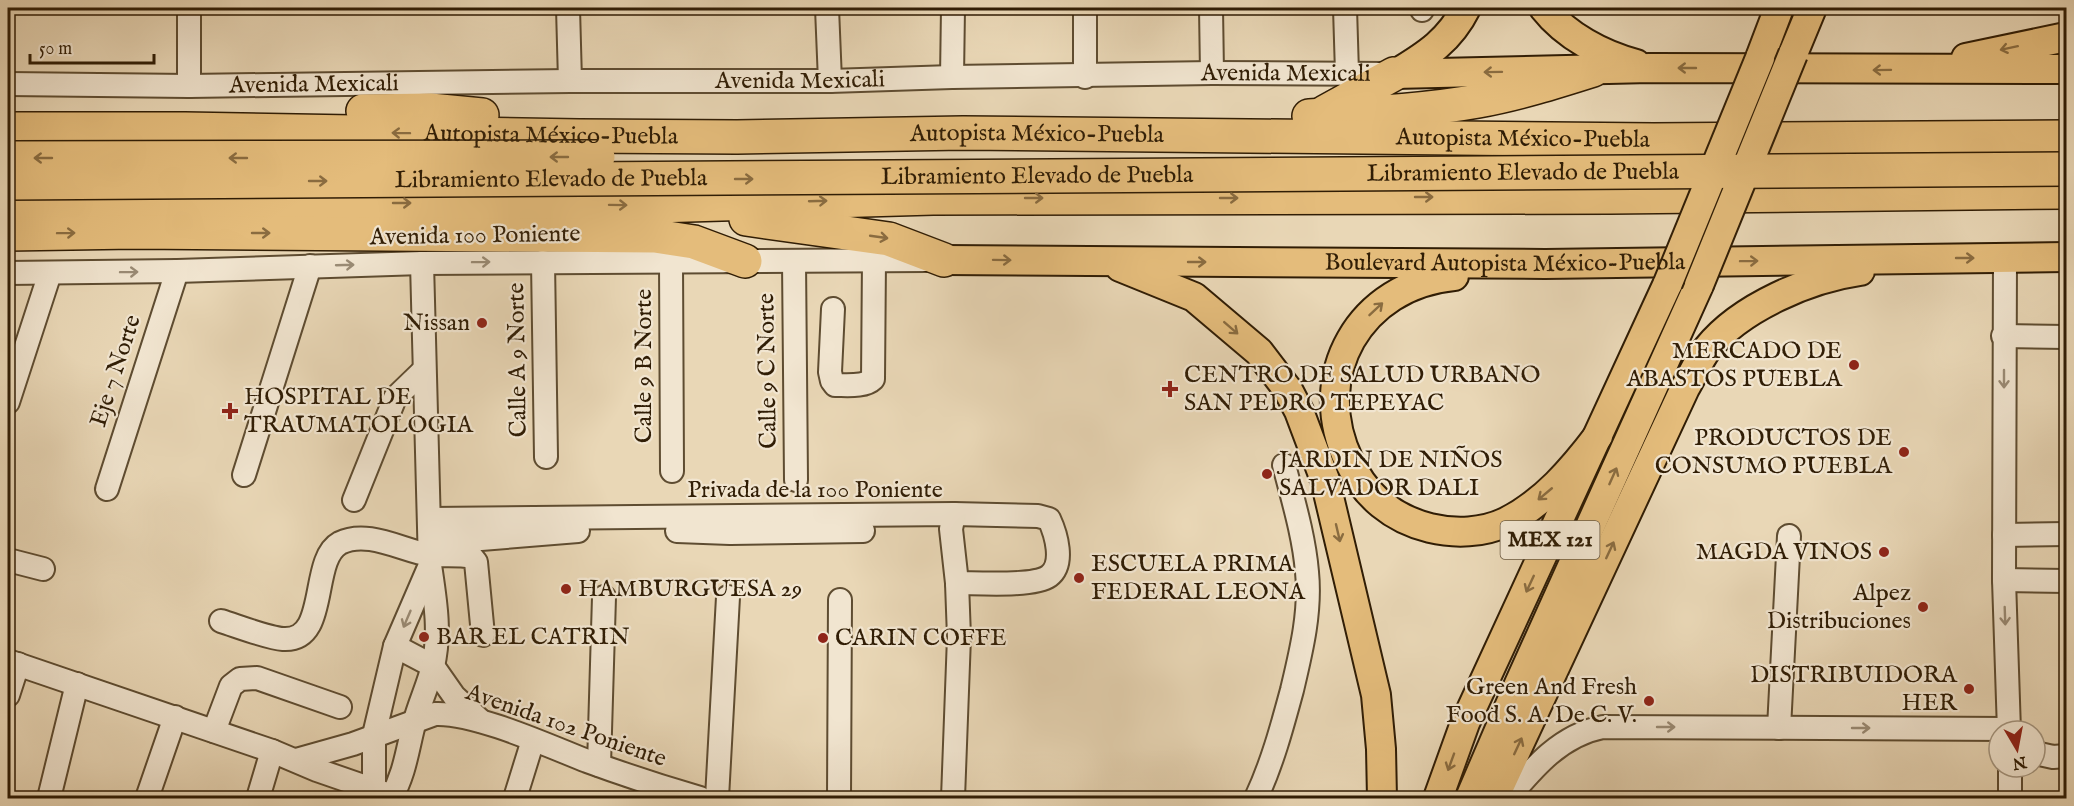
<svg xmlns="http://www.w3.org/2000/svg" width="2074" height="806" font-family="'IM FELL English',serif">
	<style>
		.lines { fill: none; stroke-linecap: round; stroke-linejoin: round }
		.minor-casing { stroke: #5e4c31; stroke-width: 26 }
		.major-casing { stroke: #301d05; stroke-width: 32 }
		.highway-casing { stroke: #301d05; stroke-width: 36 }
		.minor { stroke: #f1e5d0; stroke-width: 22 }
		.major { stroke: #e4bc7b; stroke-width: 28 }
		.highway { stroke: #e4bc7b; stroke-width: 33 }
		.major-bridge-casing { stroke: #301d05; stroke-width: 32; stroke-linecap: butt }
		.highway-bridge-casing { stroke: #301d05; stroke-width: 36; stroke-linecap: butt }
		.major-bridge { stroke: #e4bc7b; stroke-width: 28 }
		.highway-bridge { stroke: #e4bc7b; stroke-width: 33 }
		.oneway { stroke: #8a6c40 }
		.oneway2 { stroke: #9a8b75 }
		.poi-dot { fill: #8f2418; stroke: #f1e5d0; stroke-width: 2 }
		.labels { text-anchor: middle; dominant-baseline: central; stroke-width: 4.5; stroke-linejoin: round; paint-order: stroke }
		.shield { fill: #f1e5d0; stroke: #6a5942; stroke-width: 1.5 }
		.shield-label { font-size: 22px; font-weight: bold; fill: #301d05 }
		.street-label { font-size: 24px; fill: #301d05; stroke: #f1e5d0 }
		.poi-label { font-size: 24px; fill: #301d05; stroke: #f1e5d0; text-anchor: end }
	</style>
	<rect width="100%" height="100%" fill="#e9d7b6"/>
	<filter id="stains"><feTurbulence type="fractalNoise" baseFrequency=".00333" numOctaves="4"/><feColorMatrix values="0 0 0 0 .2 0 0 0 0 .09 0 0 0 0 .02 0 0 0 .5 -.17"/></filter>
	<radialGradient id="worn" r=".72"><stop offset=".6" stop-color="#630" stop-opacity="0"/><stop offset="1" stop-color="#630" stop-opacity=".3"/></radialGradient>
	<g class="lines">
		<defs>
			<g id="minor">
				<path d="M568,8L570,81"/>
				<path d="M827,8L830,81"/>
				<path d="M1085,8V77"/>
				<path d="M1211,8L1212,73"/>
				<path d="M1345,8L1347,73L1353,85"/>
				<path d="M1422,10V8"/>
				<path d="M952,77L953,8"/>
				<path id="s1" d="M8,84L189,86L570,81H830L952,77L1212,73L1390,74"/>
				<path d="M189,86V8"/>
				<path d="M2005,257L2004,580L2009,731"/>
				<path d="M671,261L672,471"/>
				<path d="M794,261L796,480"/>
				<path d="M543,262L546,457"/>
				<path d="M8,273L177,271L422,263L927,260"/>
				<path d="M833,309L830,372L832,381L835,385C847,385 865,387 873,379L874,260"/>
				<path d="M2003,336L2066,337"/>
				<path d="M8,402L50,273"/>
				<path d="M244,475L310,266"/>
				<path d="M107,489L177,271"/>
				<path d="M354,500L395,398L424,370"/>
				<path d="M430,519L954,514L1038,516L1049,519C1056,534 1065,564 1049,576C1034,587 977,583 957,583"/>
				<path d="M677,531L730,533L863,531"/>
				<path d="M2004,535L2066,534"/>
				<path d="M430,536L481,539L578,531"/>
				<path d="M8,560L43,569"/>
				<path d="M2004,580L2066,581"/>
				<path d="M221,621C237,626 268,638 283,639C330,642 309,560 340,543C368,529 403,551 430,555C444,556 458,554 472,557L476,562L483,635"/>
				<path d="M395,646L433,666L454,696L481,721"/>
				<path d="M8,661L272,751L317,770L392,796"/>
				<path d="M8,695L18,664"/>
				<path d="M1779,728L1789,536"/>
				<path d="M214,731L231,686L240,679L257,678L340,707"/>
				<path d="M2035,753L2053,757L2066,756"/>
				<path d="M296,760L353,744L435,714C474,712 549,746 587,761C625,775 662,787 700,798"/>
				<path d="M599,765L604,597"/>
				<path d="M2010,767V798"/>
				<path d="M49,798L77,684"/>
				<path d="M147,798L175,717"/>
				<path d="M258,798L272,751"/>
				<path d="M374,798V735L395,646L430,565"/>
				<path d="M391,798C405,773 407,751 414,724C419,704 428,686 433,666C441,632 435,599 430,565L422,263"/>
				<path d="M515,798L533,740"/>
				<path d="M717,798L728,597"/>
				<path d="M839,798L840,600"/>
				<path d="M953,798L959,637L957,583L951,529L954,514"/>
				<path d="M1256,798C1272,764 1282,727 1292,690C1301,652 1311,612 1307,572C1304,536 1293,500 1284,465"/>
				<path d="M1508,798C1534,767 1561,735 1603,727L2009,729L2010,731"/>
			</g>
			<g id="major">
				<path d="M1544,8C1566,36 1602,55 1636,64"/>
				<path d="M1793,54L1812,8"/>
				<path d="M1760,58L1779,8"/>
				<path d="M1966,58L2066,37"/>
				<path d="M1397,73C1427,55 1450,40 1466,8"/>
				<path d="M1394,74L1650,68L2066,69"/>
				<path id="s2" d="M944,260L1545,264L2066,257"/>
				<path d="M1120,267L1194,297L1259,352L1288,390L1299,411L1325,480L1376,695L1381,749L1382,798"/>
				<path d="M1454,276C1360,285 1308,375 1349,461C1365,496 1393,519 1430,528C1455,534 1483,533 1506,522C1544,503 1573,469 1598,436"/>
				<path d="M1438,798L1465,723L1668,283"/>
				<path d="M1470,798L1519,684L1699,285"/>
				<path d="M1494,798L1685,388C1693,375 1699,359 1708,348C1741,307 1810,278 1860,271"/>
			</g>
			<g id="highway">
				<path d="M363,111L430,110L482,115"/>
				<path d="M1325,112L1394,74"/>
				<path d="M1309,116C1365,113 1422,111 1478,101C1517,94 1555,82 1593,70"/>
				<path id="s3" d="M8,129H185L579,136L737,137L963,133L1654,140L2066,137"/>
				<path d="M8,203L212,202L655,206L933,198L1610,197L2066,192"/>
				<path d="M746,219L889,239L944,260"/>
				<path d="M8,234L134,232L655,236L694,242L745,261"/>
			</g>
		</defs>
		<use href="#minor" class="minor-casing"/>
		<use href="#major" class="major-casing"/>
		<use href="#highway" class="highway-casing"/>
		<use href="#minor" class="minor"/>
		<use href="#major" class="major"/>
		<use href="#highway" class="highway"/>
		<defs>
			<g id="major-bridge">
				<path d="M1668,283L1760,58"/>
				<path d="M1699,285L1793,54"/>
			</g>
			<g id="highway-bridge">
				<path d="M8,158L598,157"/>
				<path id="s4" d="M8,183L2066,169"/>
			</g>
		</defs>
		<use href="#major-bridge" class="major-bridge-casing"/>
		<use href="#highway-bridge" class="highway-bridge-casing"/>
		<use href="#major-bridge" class="major-bridge"/>
		<use href="#highway-bridge" class="highway-bridge"/>
	</g>
	<defs><path id="oneway-shaft" d="M-6 0H5M1.5-3L5.5 0L1.5 3" fill="none" stroke-width="1.6" stroke-linecap="round" stroke-linejoin="round" transform="scale(1.5)"/></defs>
	<g class="oneway">
		<use href="#oneway-shaft" transform="translate(2009 48) rotate(168)"/>
		<use href="#oneway-shaft" transform="translate(1687 68) rotate(-180)"/>
		<use href="#oneway-shaft" transform="translate(1882 70) rotate(179)"/>
		<use href="#oneway-shaft" transform="translate(1493 72) rotate(179)"/>
		<use href="#oneway-shaft" transform="translate(401 133) rotate(-179)"/>
		<use href="#oneway-shaft" transform="translate(559 157) rotate(180)"/>
		<use href="#oneway-shaft" transform="translate(43 158) rotate(180)"/>
		<use href="#oneway-shaft" transform="translate(238 158) rotate(180)"/>
		<use href="#oneway-shaft" transform="translate(744 179)"/>
		<use href="#oneway-shaft" transform="translate(318 181)"/>
		<use href="#oneway-shaft" transform="translate(1424 197)"/>
		<use href="#oneway-shaft" transform="translate(1034 198)"/>
		<use href="#oneway-shaft" transform="translate(1229 198)"/>
		<use href="#oneway-shaft" transform="translate(818 201) rotate(-2)"/>
		<use href="#oneway-shaft" transform="translate(402 203)"/>
		<use href="#oneway-shaft" transform="translate(618 205) rotate(1)"/>
		<use href="#oneway-shaft" transform="translate(66 233) rotate(-1)"/>
		<use href="#oneway-shaft" transform="translate(261 233)"/>
		<use href="#oneway-shaft" transform="translate(879 237) rotate(8)"/>
		<use href="#oneway-shaft" transform="translate(1965 258)"/>
		<use href="#oneway-shaft" transform="translate(1002 260) rotate(1)"/>
		<use href="#oneway-shaft" transform="translate(1749 261) rotate(-1)"/>
		<use href="#oneway-shaft" transform="translate(1197 262)"/>
		<use href="#oneway-shaft" transform="translate(1376 309) rotate(-43)"/>
		<use href="#oneway-shaft" transform="translate(1231 328) rotate(41)"/>
		<use href="#oneway-shaft" transform="translate(1613 476) rotate(-66)"/>
		<use href="#oneway-shaft" transform="translate(1545 494) rotate(140)"/>
		<use href="#oneway-shaft" transform="translate(1338 533) rotate(77)"/>
		<use href="#oneway-shaft" transform="translate(1610 550) rotate(-65)"/>
		<use href="#oneway-shaft" transform="translate(1530 584) rotate(115)"/>
		<use href="#oneway-shaft" transform="translate(1518 746) rotate(-65)"/>
		<use href="#oneway-shaft" transform="translate(1451 762) rotate(110)"/>
	</g>
	<g class="oneway2">
		<use href="#oneway-shaft" transform="translate(481 262) rotate(-1)"/>
		<use href="#oneway-shaft" transform="translate(345 265) rotate(-2)"/>
		<use href="#oneway-shaft" transform="translate(129 272) rotate(-1)"/>
		<use href="#oneway-shaft" transform="translate(2004 379) rotate(90)"/>
		<use href="#oneway-shaft" transform="translate(2005 616) rotate(88)"/>
		<use href="#oneway-shaft" transform="translate(407 619) rotate(113)"/>
		<use href="#oneway-shaft" transform="translate(1666 727)"/>
		<use href="#oneway-shaft" transform="translate(1861 728)"/>
	</g>
	<g class="poi-dot">
		<circle cx="482" cy="323" r="6"/>
		<circle cx="1854" cy="365" r="6"/>
		<path d="M1167 380h6v6h6v6h-6v6h-6v-6h-6v-6h6z"/>
		<path d="M227 402h6v6h6v6h-6v6h-6v-6h-6v-6h6z"/>
		<circle cx="1904" cy="452" r="6"/>
		<circle cx="1267" cy="474" r="6"/>
		<circle cx="1884" cy="552" r="6"/>
		<circle cx="1079" cy="578" r="6"/>
		<circle cx="566" cy="589" r="6"/>
		<circle cx="1923" cy="607" r="6"/>
		<circle cx="424" cy="637" r="6"/>
		<circle cx="823" cy="638" r="6"/>
		<circle cx="1969" cy="689" r="6"/>
		<circle cx="1649" cy="701" r="6"/>
	</g>
	<g class="labels">
		<rect class="shield" x="1500.5" y="521" width="99" height="38" rx="4.5"/>
		<g class="shield-label">
			<text x="1550" y="540">MEX 121</text>
		</g>
		<g class="street-label">
			<text stroke="none"><textPath href="#s1" startOffset="1278">Avenida Mexicali</textPath></text>
			<text stroke="none"><textPath href="#s1" startOffset="792">Avenida Mexicali</textPath></text>
			<text stroke="none"><textPath href="#s1" startOffset="306">Avenida Mexicali</textPath></text>
			<text stroke="none"><textPath href="#s3" startOffset="1029">Autopista México-Puebla</textPath></text>
			<text stroke="none"><textPath href="#s3" startOffset="543">Autopista México-Puebla</textPath></text>
			<text stroke="none"><textPath href="#s3" startOffset="1515">Autopista México-Puebla</textPath></text>
			<text stroke="none"><textPath href="#s4" startOffset="1515">Libramiento Elevado de Puebla</textPath></text>
			<text stroke="none"><textPath href="#s4" startOffset="1029">Libramiento Elevado de Puebla</textPath></text>
			<text stroke="none"><textPath href="#s4" startOffset="543">Libramiento Elevado de Puebla</textPath></text>
			<text transform="translate(475 236) rotate(-1)">Avenida 100 Poniente</text>
			<text stroke="none"><textPath href="#s2" startOffset="561">Boulevard Autopista México-Puebla</textPath></text>
			<text transform="translate(518 360) rotate(-91)">Calle A 9 Norte</text>
			<text transform="translate(644 366) rotate(-90)">Calle 9 B Norte</text>
			<text transform="translate(116 371) rotate(-72)">Eje 7 Norte</text>
			<text transform="translate(768 371) rotate(-91)">Calle 9 C Norte</text>
			<text x="815" y="490">Privada de la 100 Poniente</text>
			<text transform="translate(566 726) rotate(19)">Avenida 102 Poniente</text>
		</g>
		<g class="poi-label">
			<text x="470" y="323">Nissan</text>
			<text x="1842" y="351">MERCADO DE<tspan x="1842" dy="28">ABASTOS PUEBLA</tspan></text>
			<text x="1184" y="375" text-anchor="start">CENTRO DE SALUD URBANO<tspan x="1184" dy="28">SAN PEDRO TEPEYAC</tspan></text>
			<text x="244" y="397" text-anchor="start">HOSPITAL DE<tspan x="244" dy="28">TRAUMATOLOGIA</tspan></text>
			<text x="1892" y="438">PRODUCTOS DE<tspan x="1892" dy="28">CONSUMO PUEBLA</tspan></text>
			<text x="1279" y="460" text-anchor="start">JARDIN DE NIÑOS<tspan x="1279" dy="28">SALVADOR DALI</tspan></text>
			<text x="1872" y="552">MAGDA VINOS</text>
			<text x="1091" y="564" text-anchor="start">ESCUELA PRIMA<tspan x="1091" dy="28">FEDERAL LEONA</tspan></text>
			<text x="578" y="589" text-anchor="start">HAMBURGUESA 29</text>
			<text x="1911" y="593">Alpez<tspan x="1911" dy="28">Distribuciones</tspan></text>
			<text x="436" y="637" text-anchor="start">BAR EL CATRIN</text>
			<text x="835" y="638" text-anchor="start">CARIN COFFE</text>
			<text x="1957" y="675">DISTRIBUIDORA<tspan x="1957" dy="28">HER</tspan></text>
			<text x="1637" y="687">Green And Fresh<tspan x="1637" dy="28">Food S. A. De C. V.</tspan></text>
		</g>
	</g>
	<rect width="2074" height="806" fill="none" stroke="#e9d7b6" stroke-width="30"/>
	<rect x="9" y="9" width="2056" height="788" fill="none" stroke="#301d05" stroke-width="3"/>
	<rect x="15" y="15" width="2044" height="776" fill="none" stroke="#301d05" stroke-width="1.5"/>
	<g transform="translate(2017 749) rotate(170)"><circle r="28" fill="#f1e5d0" stroke="#a4957f" stroke-width="1.5"/>
	<path d="M0-4.5L10 22L0 15L-10 22Z" fill="#8f2418"/>
	<text y="-9" font-size="16" font-weight="bold" text-anchor="middle" fill="#301d05">N</text>
	</g>
	<path d="M30 54v9h124v-9" fill="none" stroke="#301d05" stroke-width="3"/>
	<text x="39" y="54" font-size="18" fill="#301d05" stroke="#f1e5d0" stroke-width="4.5" paint-order="stroke">50 m</text>
	<rect width="100%" height="100%" filter="url(#stains)"/>
	<rect width="100%" height="100%" fill="url(#worn)"/>
</svg>
